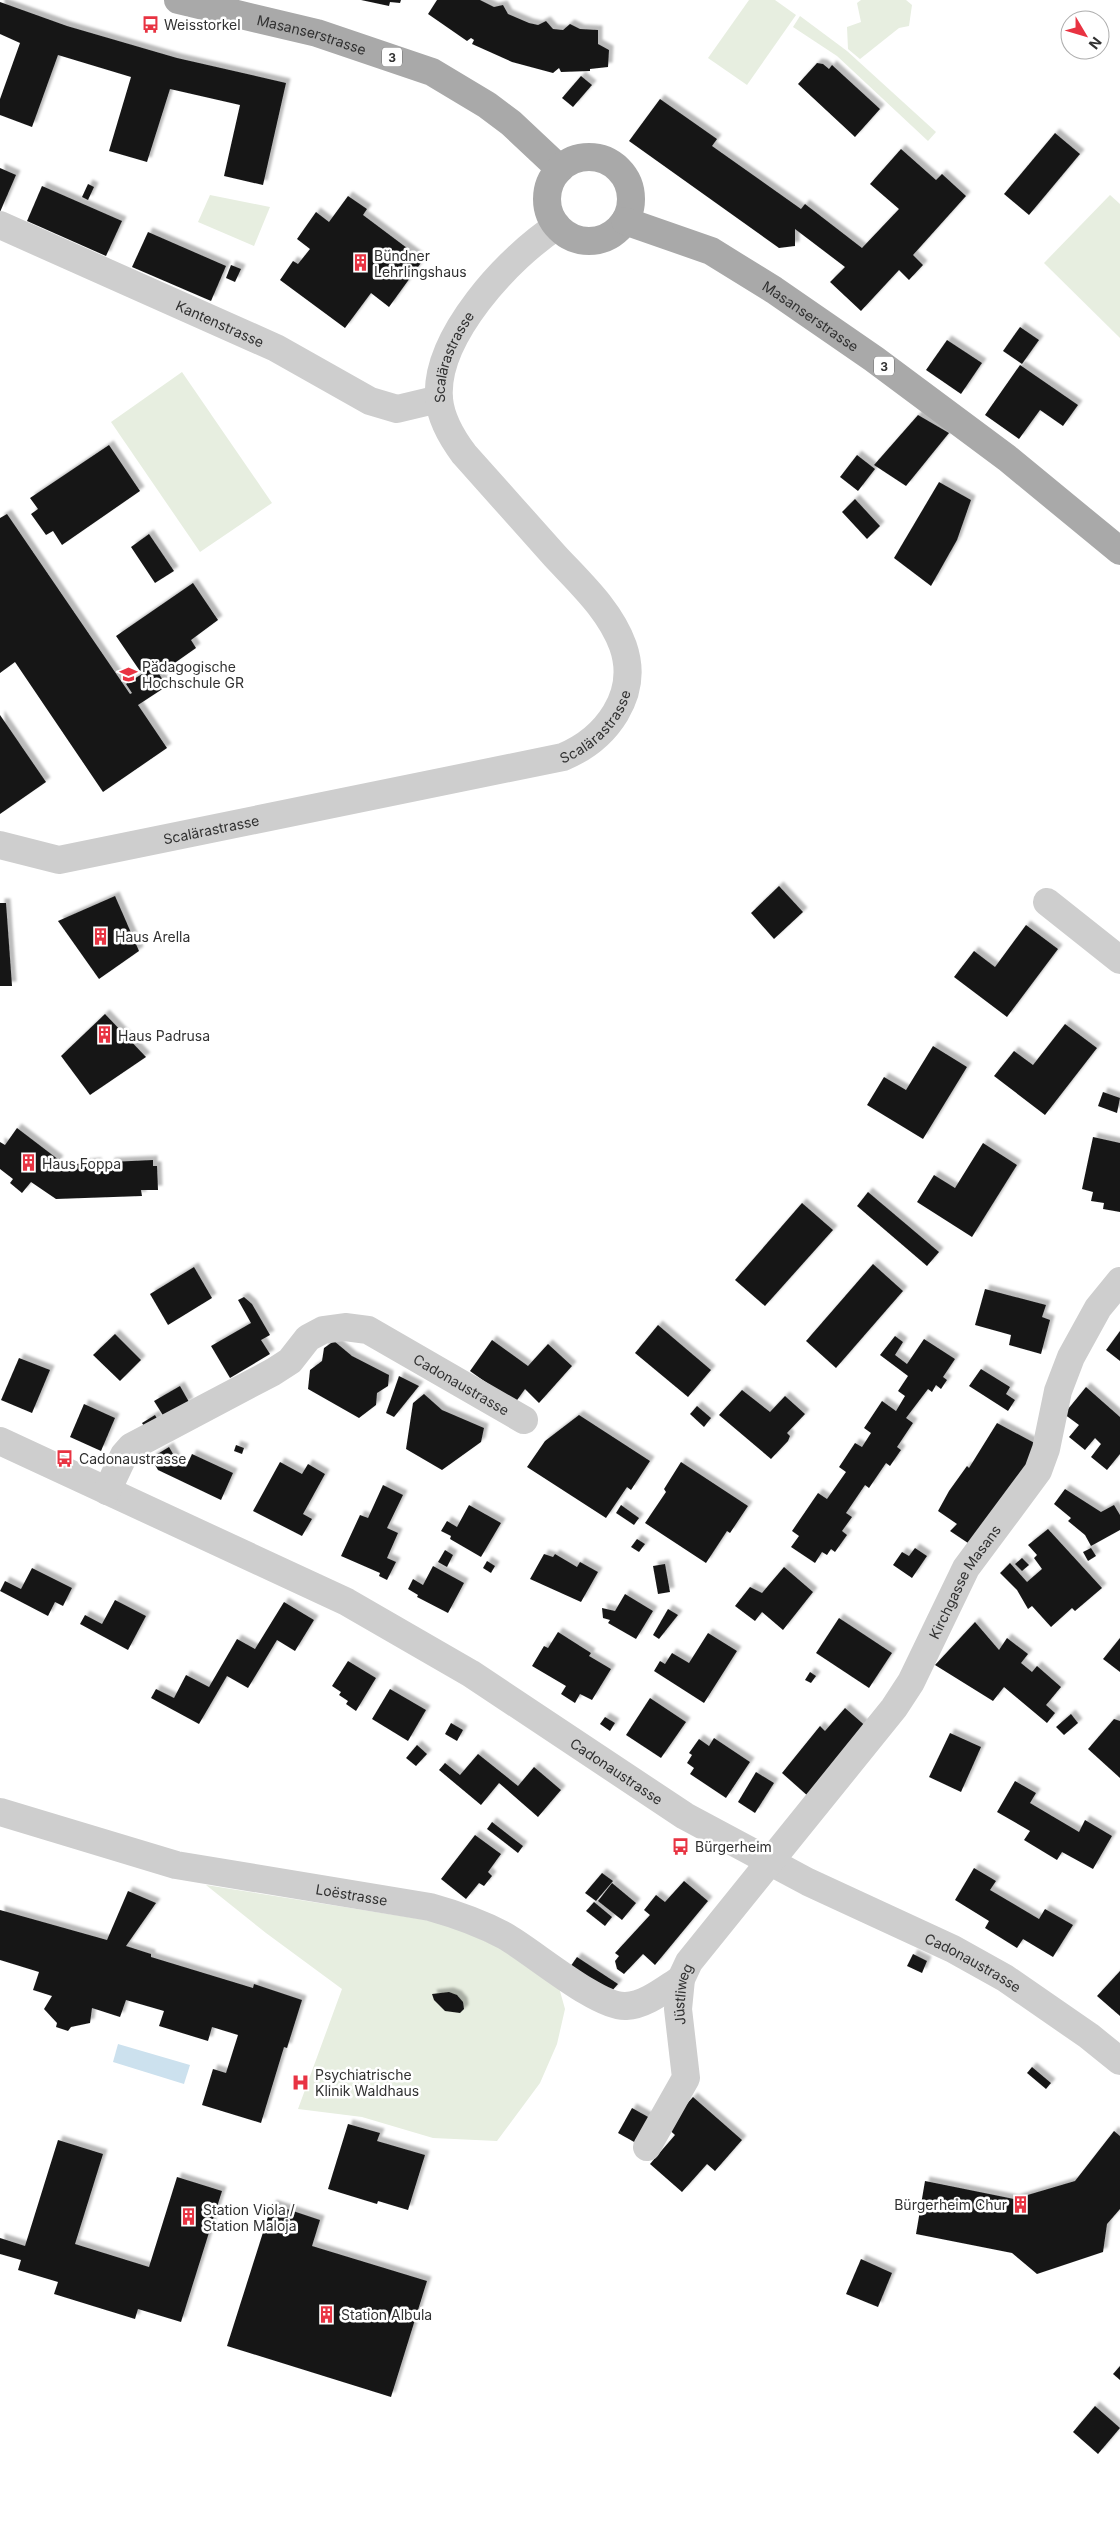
<svg xmlns="http://www.w3.org/2000/svg" width="1120" height="2540" font-family="Inter,sans-serif">
	<style>
		.green { fill: #e7eee0 }
		.water { fill: #cce1ee }
		.building { fill: #181818; filter: url(#shadow) }
		.lines { fill: none; stroke-linecap: round; stroke-linejoin: round }
		.minor { stroke: #cecece; stroke-width: 28 }
		.primary { stroke: #a9a9a9; stroke-width: 28 }
		.labels { text-anchor: middle; dominant-baseline: central; stroke-width: 5; stroke-linejoin: round; paint-order: stroke }
		.shield { fill: #fff; stroke: #6f6f6f; stroke-width: 1 }
		.shield-label { font-size: 12px; font-weight: bold; fill: #313131 }
		.poi-label { font-size: 14px; fill: #313131; stroke: #fff; text-anchor: start }
		.street-label { font-size: 14px; fill: #313131; stroke: #fff }
	</style>
	<defs>
		<filter id="shadow"><feDropShadow dx="4.5" dy="-4.5" stdDeviation="1" flood-color="#0004"/></filter>
	</defs>
	<rect width="100%" height="100%" fill="#fff"/>
	<g class="green">
		<path d="M749,0H775L796,15L747,85L708,58Z"/>
		<path d="M861,0H906L912,5L909,26L899,28L860,59L848,49L847,27L861,22L857,3Z"/>
		<path d="M800,16L847,51L936,132L928,141L837,56L793,27Z"/>
		<path d="M210,195L270,207L254,246L198,222Z"/>
		<path d="M1110,195L1120,204V338L1044,263Z"/>
		<path d="M182,372L272,503L200,552L111,422Z"/>
		<path d="M206,1885L445,1923L520,1957L558,1984L565,2009L557,2044L540,2083L497,2141L433,2138L362,2117L298,2109L342,1989L266,1933Z"/>
	</g>
	<path class="water" d="M118,2044L190,2065L184,2084L113,2062Z"/>
	<g class="building">
		<path d="M361,0H401L400,3L390,2L389,6Z"/>
		<path d="M437,0H480L494,7L503,5L508,14L529,23L538,25L546,21L553,29L563,30L570,24L580,29L598,30V44L609,50L608,67L590,69V71L561,72L559,68L553,73L512,62L472,44L474,40L471,38L467,41L428,14Z"/>
		<path d="M0,2L67,26L177,58L286,83L263,185L224,176L240,105L170,89L147,162L109,151L131,77L58,55L32,127L0,115V99L20,43L0,34Z"/>
		<path d="M817,63L823,64L829,69L832,65L880,109L855,137L798,84Z"/>
		<path d="M581,76L592,85L573,107L562,98Z"/>
		<path d="M660,99L717,139L712,146L801,209L805,204L862,248L899,209L870,184L901,149L936,180L942,174L966,196L913,255L923,265L909,280L899,270L861,311L830,282L845,267L795,229V246L779,248L629,141Z"/>
		<path d="M1055,133L1080,154L1029,215L1004,194Z"/>
		<path d="M0,168L16,175L0,212Z"/>
		<path d="M88,184L94,187L88,200L82,197Z"/>
		<path d="M42,186L122,221L106,256L27,221Z"/>
		<path d="M348,196L367,209L363,215L423,260L389,307L371,293L345,328L280,280L293,261L298,264L310,249L297,239L316,212L329,222Z"/>
		<path d="M148,232L226,266L211,301L132,267Z"/>
		<path d="M231,265L241,269L235,282L226,278Z"/>
		<path d="M1020,327L1039,340L1022,364L1003,351Z"/>
		<path d="M947,340L982,363L961,394L926,370Z"/>
		<path d="M1020,365L1078,405L1063,426L1040,410L1019,439L985,415Z"/>
		<path d="M918,415L949,433L906,486L874,465Z"/>
		<path d="M109,445L140,491L62,545L53,531L46,535L31,514L38,509L30,498Z"/>
		<path d="M857,455L875,469L858,491L840,477Z"/>
		<path d="M939,482L971,500L957,540L931,586L894,558Z"/>
		<path d="M855,499L880,526L867,539L842,512Z"/>
		<path d="M7,514L130,694L132,693L126,684L142,674L116,636L193,583L218,620L191,640L196,648L159,674L167,686L138,705L167,748L103,792L15,662L0,673V518Z"/>
		<path d="M149,534L174,571L155,583L131,547Z"/>
		<path d="M0,715L46,782L0,814Z"/>
		<path d="M779,886L803,912L774,939L751,913Z"/>
		<path d="M115,896L139,951L99,979L58,921Z"/>
		<path d="M0,903H6L12,986H0Z"/>
		<path d="M1026,925L1058,949L1007,1017L954,977L974,951L995,967Z"/>
		<path d="M105,1014L146,1057L90,1095L61,1056Z"/>
		<path d="M1065,1024L1097,1048L1045,1115L994,1076L1014,1051L1033,1065Z"/>
		<path d="M933,1046L967,1067L923,1139L867,1105L884,1077L906,1090Z"/>
		<path d="M1103,1092L1120,1098L1117,1113L1098,1106Z"/>
		<path d="M17,1128L59,1160L56,1164L65,1171L75,1169L76,1164L97,1162V1168H110V1162L153,1160V1166H157L158,1190H141L142,1196L56,1199L31,1182L22,1193L10,1183L13,1179L0,1169V1142L5,1145Z"/>
		<path d="M1093,1137L1120,1143V1212L1103,1209L1104,1203L1091,1201L1093,1192L1082,1189Z"/>
		<path d="M983,1143L1017,1165L972,1237L917,1202L934,1175L955,1188Z"/>
		<path d="M868,1192L939,1252L927,1266L857,1206Z"/>
		<path d="M802,1203L833,1230L765,1306L735,1280Z"/>
		<path d="M873,1264L903,1291L836,1368L806,1341Z"/>
		<path d="M194,1267L212,1298L168,1325L150,1294Z"/>
		<path d="M985,1289L1046,1305L1042,1317L1050,1320L1041,1354L1009,1345L1011,1335L975,1325Z"/>
		<path d="M244,1297L252,1304L270,1335L261,1340L270,1354L230,1378L211,1346L251,1323L238,1300Z"/>
		<path d="M658,1325L711,1370L688,1397L635,1353Z"/>
		<path d="M1120,1331V1361L1106,1350Z"/>
		<path d="M115,1334L141,1360L120,1381L93,1355Z"/>
		<path d="M895,1336L903,1342L895,1355L907,1364L924,1339L955,1359L943,1377L947,1380L941,1389L936,1385L932,1392L928,1389L906,1418L913,1423L897,1447L901,1450L890,1466L886,1463L869,1488L865,1485L846,1513L852,1517L842,1531L847,1535L835,1552L831,1549L827,1555L822,1552L815,1563L791,1547L799,1536L792,1531L818,1493L827,1499L846,1472L839,1467L855,1443L862,1447L871,1433L864,1428L882,1401L896,1411L905,1396L898,1391L908,1376L880,1355Z"/>
		<path d="M492,1340L528,1366L548,1344L572,1366L539,1403L525,1389L515,1403L470,1371Z"/>
		<path d="M334,1341L352,1356L389,1375L388,1386L377,1393L376,1405L359,1418L308,1389L310,1370L322,1361L324,1348Z"/>
		<path d="M19,1358L50,1370L32,1413L1,1400Z"/>
		<path d="M981,1369L1010,1387L1006,1394L1015,1400L1008,1411L969,1386Z"/>
		<path d="M399,1376L419,1386L394,1417L386,1413Z"/>
		<path d="M180,1386L189,1402L164,1417L154,1401Z"/>
		<path d="M1086,1387L1120,1417V1454L1107,1470L1091,1457L1101,1444L1095,1438L1085,1450L1069,1437L1079,1425L1064,1414Z"/>
		<path d="M742,1390L770,1412L785,1396L805,1414L787,1433L790,1436L788,1441L771,1459L719,1415Z"/>
		<path d="M424,1394L442,1410L484,1428L481,1442L442,1470L406,1449L413,1403Z"/>
		<path d="M84,1404L115,1418L101,1451L70,1437Z"/>
		<path d="M697,1406L711,1418L704,1427L690,1414Z"/>
		<path d="M155,1415L159,1422L146,1429L142,1423Z"/>
		<path d="M579,1415L650,1461L631,1490L627,1487L606,1518L527,1467L545,1441Z"/>
		<path d="M997,1423L1042,1447L971,1545L950,1531L957,1524L938,1511L949,1491L967,1466L969,1468Z"/>
		<path d="M236,1445L244,1448L242,1454L234,1451Z"/>
		<path d="M169,1447L176,1459L173,1461L186,1467L192,1454L233,1473L221,1500L158,1470L151,1458Z"/>
		<path d="M280,1462L302,1474L308,1464L325,1474L303,1514L312,1519L302,1536L253,1511Z"/>
		<path d="M681,1462L748,1506L730,1533L727,1531L706,1563L645,1523L666,1492L664,1489Z"/>
		<path d="M383,1485L403,1495L387,1528L398,1533L387,1558L396,1562L387,1580L379,1576L380,1573L341,1556L360,1515L368,1518Z"/>
		<path d="M1065,1489L1101,1512L1114,1505L1120,1515V1530L1091,1546L1085,1535L1068,1521L1071,1518L1054,1504Z"/>
		<path d="M469,1505L501,1523L481,1557L450,1539L451,1536L441,1531L447,1521L457,1527Z"/>
		<path d="M621,1505L639,1518L634,1525L616,1513Z"/>
		<path d="M1048,1529L1102,1588L1075,1611L1072,1608L1051,1627L1032,1606L1028,1609L1017,1590L1000,1573L1010,1563L1027,1582L1042,1569L1034,1558L1037,1555L1028,1545Z"/>
		<path d="M637,1539L645,1544L639,1552L631,1547Z"/>
		<path d="M915,1548L927,1556L912,1578L893,1565L902,1552L909,1556Z"/>
		<path d="M1091,1548L1096,1556L1088,1561L1083,1552Z"/>
		<path d="M445,1550L453,1555L447,1567L438,1562Z"/>
		<path d="M544,1554L553,1557L555,1554L577,1567L580,1562L598,1572L581,1602L530,1579Z"/>
		<path d="M1022,1558L1029,1565L1022,1571L1015,1564Z"/>
		<path d="M487,1561L495,1566L491,1573L483,1568Z"/>
		<path d="M665,1564L670,1592L658,1594L653,1566Z"/>
		<path d="M433,1566L464,1583L448,1613L417,1597L418,1595L408,1589L413,1579L423,1585Z"/>
		<path d="M784,1567L813,1592L783,1630L762,1612L755,1621L735,1606L750,1587L762,1593Z"/>
		<path d="M32,1568L72,1588L63,1606L55,1602L48,1616L0,1591L5,1581L21,1589Z"/>
		<path d="M625,1594L653,1611L636,1639L608,1623L610,1620L603,1618L602,1608L615,1611Z"/>
		<path d="M115,1600L146,1616L128,1650L80,1624L85,1615L102,1624Z"/>
		<path d="M284,1602L314,1620L295,1651L277,1640L248,1688L227,1676L199,1724L151,1698L156,1689L174,1698L186,1675L209,1687L237,1639L255,1649Z"/>
		<path d="M668,1609L678,1615L659,1639L653,1635Z"/>
		<path d="M839,1618L892,1653L869,1688L816,1653Z"/>
		<path d="M975,1622L999,1650L1007,1638L1028,1654L1021,1663L1032,1672L1037,1666L1061,1687L1046,1705L1055,1713L1047,1723L1004,1687L993,1701L935,1665Z"/>
		<path d="M558,1632L591,1653L589,1656L611,1669L592,1700L580,1694L575,1703L561,1694L566,1686L532,1666L544,1646L548,1648Z"/>
		<path d="M708,1633L737,1651L704,1703L654,1671L660,1661L665,1664L672,1653L689,1663Z"/>
		<path d="M1120,1638V1672L1103,1659Z"/>
		<path d="M348,1661L376,1678L356,1711L346,1704L348,1701L339,1695L341,1692L332,1686Z"/>
		<path d="M810,1672L816,1676L811,1683L805,1680Z"/>
		<path d="M390,1689L426,1710L408,1741L372,1719Z"/>
		<path d="M650,1698L686,1722L661,1758L626,1735Z"/>
		<path d="M845,1708L869,1729L809,1797L782,1773L820,1726L825,1731Z"/>
		<path d="M1071,1714L1078,1723L1064,1735L1056,1727Z"/>
		<path d="M605,1717L615,1723L610,1731L600,1724Z"/>
		<path d="M1114,1719L1120,1721V1778L1088,1749Z"/>
		<path d="M451,1723L463,1730L457,1741L445,1734Z"/>
		<path d="M950,1733L981,1747L961,1792L929,1777Z"/>
		<path d="M714,1738L750,1762L726,1798L690,1774L694,1768L687,1763L692,1755L689,1753L699,1739L709,1746Z"/>
		<path d="M417,1745L427,1754L416,1766L406,1758Z"/>
		<path d="M478,1754L518,1786L534,1767L561,1790L538,1817L499,1783L481,1805L439,1770L445,1763L460,1775Z"/>
		<path d="M756,1772L774,1783L755,1813L738,1802Z"/>
		<path d="M1015,1781L1036,1793L1030,1803L1079,1832L1085,1820L1112,1836L1093,1869L1062,1852L1057,1860L1024,1840L1030,1831L997,1812Z"/>
		<path d="M492,1822L523,1846L518,1853L487,1829Z"/>
		<path d="M475,1835L501,1854L488,1872L492,1876L484,1886L479,1883L466,1899L441,1879Z"/>
		<path d="M974,1868L996,1881L990,1890L1039,1919L1045,1909L1073,1925L1053,1957L1023,1939L1017,1948L985,1928L989,1921L955,1900Z"/>
		<path d="M602,1873L613,1881L596,1901L585,1893Z"/>
		<path d="M684,1881L708,1901L655,1965L643,1954L624,1974L617,1969L615,1961L619,1956L615,1953L650,1915L644,1910L656,1895L665,1902Z"/>
		<path d="M612,1883L636,1903L622,1920L598,1901Z"/>
		<path d="M128,1891L156,1903L126,1946L151,1954V1957L253,1988L254,1984L302,2000L287,2048L284,2047L261,2123L202,2105L213,2069L226,2073L238,2035L212,2027L208,2041L159,2026L164,2011L126,2000L120,2017L92,2008L90,2023L71,2027L68,2031L56,2027L57,2023L44,2009L52,1996L33,1990L39,1972L0,1960V1910L107,1940Z"/>
		<path d="M594,1902L612,1917L605,1926L586,1911Z"/>
		<path d="M913,1954L927,1961L922,1973L907,1966Z"/>
		<path d="M577,1957L618,1984L611,1992L570,1967Z"/>
		<path d="M1120,1971V2016L1097,1996Z"/>
		<path d="M449,1992L457,1995L463,2002L464,2009L460,2013L445,2011L434,2000L432,1994Z"/>
		<path d="M1032,2067L1051,2083L1046,2089L1027,2073Z"/>
		<path d="M693,2097L742,2140L715,2171L707,2164L682,2192L650,2164L675,2135L666,2127Z"/>
		<path d="M632,2108L650,2118L636,2143L618,2133Z"/>
		<path d="M348,2124L380,2133L377,2141L425,2155L408,2210L378,2201L377,2204L328,2189Z"/>
		<path d="M1114,2131L1120,2136V2209L1107,2224L1103,2252L1037,2274L1012,2253L916,2234L925,2181L1014,2199L1075,2181Z"/>
		<path d="M58,2140L103,2154L75,2244L149,2267L177,2177L222,2191L181,2322L138,2309L135,2319L54,2294L58,2282L18,2270L21,2260L0,2254V2238L25,2246Z"/>
		<path d="M272,2204L320,2220L312,2246L427,2281L391,2397L227,2346Z"/>
		<path d="M861,2259L892,2273L878,2307L846,2294Z"/>
		<path d="M1120,2366V2380L1113,2374Z"/>
		<path d="M1095,2406L1120,2428L1098,2454L1073,2432Z"/>
	</g>
	<g class="lines">
		<g class="minor">
			<path id="s1" d="M0,225L276,348L370,401L397,409L439,399"/>
			<path id="s2" d="M0,845L59,860L563,757C606,739 640,695 623,646C610,610 580,583 555,556C525,522 494,488 464,454C452,438 441,420 439,399C434,337 509,257 557,226"/>
			<path d="M1047,902L1120,960"/>
			<path id="s3" d="M0,1441L347,1602L470,1673L685,1816L808,1882L953,1949L1005,1978L1089,2036L1120,2061"/>
			<path id="s4" d="M107,1491L124,1455L131,1447L273,1372L290,1361L308,1338L323,1330L345,1327L368,1330L524,1420"/>
			<path id="s5" d="M0,1812L176,1865L430,1907C455,1914 481,1923 505,1936C532,1951 598,2008 626,2006C646,2005 665,1989 681,1979"/>
			<path id="s6" d="M647,2147L686,2078L678,2009L681,1979L689,1962L894,1708L911,1682L966,1568L1038,1471L1046,1449L1058,1391L1071,1357L1098,1308L1120,1281"/>
		</g>
		<g class="primary">
			<path id="s7" d="M178,0L317,33L432,72L487,105L511,123L560,169"/>
			<circle cx="589" cy="199" r="42"/>
			<path id="s8" d="M625,221L711,251L774,290L874,359L1007,458L1120,551"/>
		</g>
	</g>
	<defs>
		<symbol id="bus-bare" viewBox="-9 -9 18 18"><path d="M-5-6H5V4H4V6H2V4H-2V6H-4V4H-5ZM-3.5-4V0h7V-4ZM-3.5 1.2v1.5H-2V1.2ZM2 1.2v1.5H3.5V1.2Z" fill="#e83342" stroke="#fff" stroke-width="2.5" paint-order="stroke"/></symbol>
		<symbol id="building-bare" viewBox="-9 -9 18 18"><path d="M-4-6H4V6H1V3H-1V6H-4ZM-2.5-4.3h1.7v1.8h-1.7ZM.8-4.3h1.7v1.8H.8ZM-2.5-1h1.7V.8h-1.7ZM.8-1h1.7V.8H.8Z" fill="#e83342" stroke="#fff" stroke-width="2.5" paint-order="stroke"/></symbol>
		<symbol id="university-bare" viewBox="-9 -9 18 18"><path d="M0-5L7-2L0 1L-7-2ZM-4 1L0 2.5L4 1V4Q0 6-4 4Z" fill="#e83342" stroke="#fff" stroke-width="2.5" paint-order="stroke"/></symbol>
		<symbol id="hospital-bare" viewBox="-9 -9 18 18"><path d="M-5-5h3v3.5h4V-5h3V5h-3V1.5h-4V5h-3Z" fill="#e83342" stroke="#fff" stroke-width="2.5" paint-order="stroke"/></symbol>
	</defs>
	<g fill-rule="evenodd">
		<use href="#bus-bare" x="138" y="12" width="25" height="25"/>
		<use href="#building-bare" x="348" y="250" width="25" height="25"/>
		<use href="#university-bare" x="116" y="662" width="25" height="25"/>
		<use href="#building-bare" x="88" y="924" width="25" height="25"/>
		<use href="#building-bare" x="92" y="1022" width="25" height="25"/>
		<use href="#building-bare" x="16" y="1150" width="25" height="25"/>
		<use href="#bus-bare" x="52" y="1446" width="25" height="25"/>
		<use href="#bus-bare" x="668" y="1834" width="25" height="25"/>
		<use href="#hospital-bare" x="288" y="2070" width="25" height="25"/>
		<use href="#building-bare" x="1008" y="2192" width="25" height="25"/>
		<use href="#building-bare" x="176" y="2204" width="25" height="25"/>
		<use href="#building-bare" x="314" y="2302" width="25" height="25"/>
	</g>
	<g class="labels">
		<g class="shield">
			<rect x="382" y="47.5" width="20" height="19" rx="4"/>
			<rect x="874" y="356.5" width="20" height="19" rx="4"/>
		</g>
		<g class="shield-label">
			<text x="392" y="57">3</text>
			<text x="884" y="366">3</text>
		</g>
		<g class="poi-label">
			<text x="164" y="24">Weisstorkel</text>
			<text x="374" y="255">Bündner<tspan x="374" dy="16">Lehrlingshaus</tspan></text>
			<text x="142" y="666">Pädagogische<tspan x="142" dy="16">Hochschule GR</tspan></text>
			<text x="115" y="936">Haus Arella</text>
			<text x="118" y="1035">Haus Padrusa</text>
			<text x="42" y="1163">Haus Foppa</text>
			<text x="79" y="1458">Cadonaustrasse</text>
			<text x="695" y="1846">Bürgerheim</text>
			<text x="315" y="2074">Psychiatrische<tspan x="315" dy="16">Klinik Waldhaus</tspan></text>
			<text x="1007" y="2204" text-anchor="end">Bürgerheim Chur</text>
			<text x="203" y="2209">Station Viola /<tspan x="203" dy="16">Station Maloja</tspan></text>
			<text x="341" y="2314">Station Albula</text>
		</g>
		<g class="street-label">
			<text stroke="none"><textPath href="#s7" startOffset="138">Masanserstrasse</textPath></text>
			<text stroke="none"><textPath href="#s8" startOffset="210">Masanserstrasse</textPath></text>
			<text stroke="none"><textPath href="#s1" startOffset="241">Kantenstrasse</textPath></text>
			<text stroke="none"><textPath href="#s2" startOffset="1071">Scalärastrasse</textPath></text>
			<text stroke="none"><textPath href="#s2" startOffset="621">Scalärastrasse</textPath></text>
			<text stroke="none"><textPath href="#s2" startOffset="216">Scalärastrasse</textPath></text>
			<text stroke="none"><textPath href="#s4" startOffset="431">Cadonaustrasse</textPath></text>
			<text stroke="none"><textPath href="#s6" startOffset="669">Kirchgasse Masans</textPath></text>
			<text stroke="none"><textPath href="#s3" startOffset="701">Cadonaustrasse</textPath></text>
			<text stroke="none"><textPath href="#s5" startOffset="362">Loëstrasse</textPath></text>
			<text stroke="none"><textPath href="#s3" startOffset="1106">Cadonaustrasse</textPath></text>
			<text stroke="none"><textPath href="#s6" startOffset="164">Jüstliweg</textPath></text>
		</g>
	</g>
	<g transform="translate(1085 35) rotate(128)"><circle r="24" fill="#ffffff" stroke="#adadad"/>
	<path d="M0-4L9 19L0 12L-9 19Z" fill="#e83342"/>
	<text y="-8" font-size="14" font-weight="bold" text-anchor="middle" fill="#313131">N</text>
	</g>
</svg>
